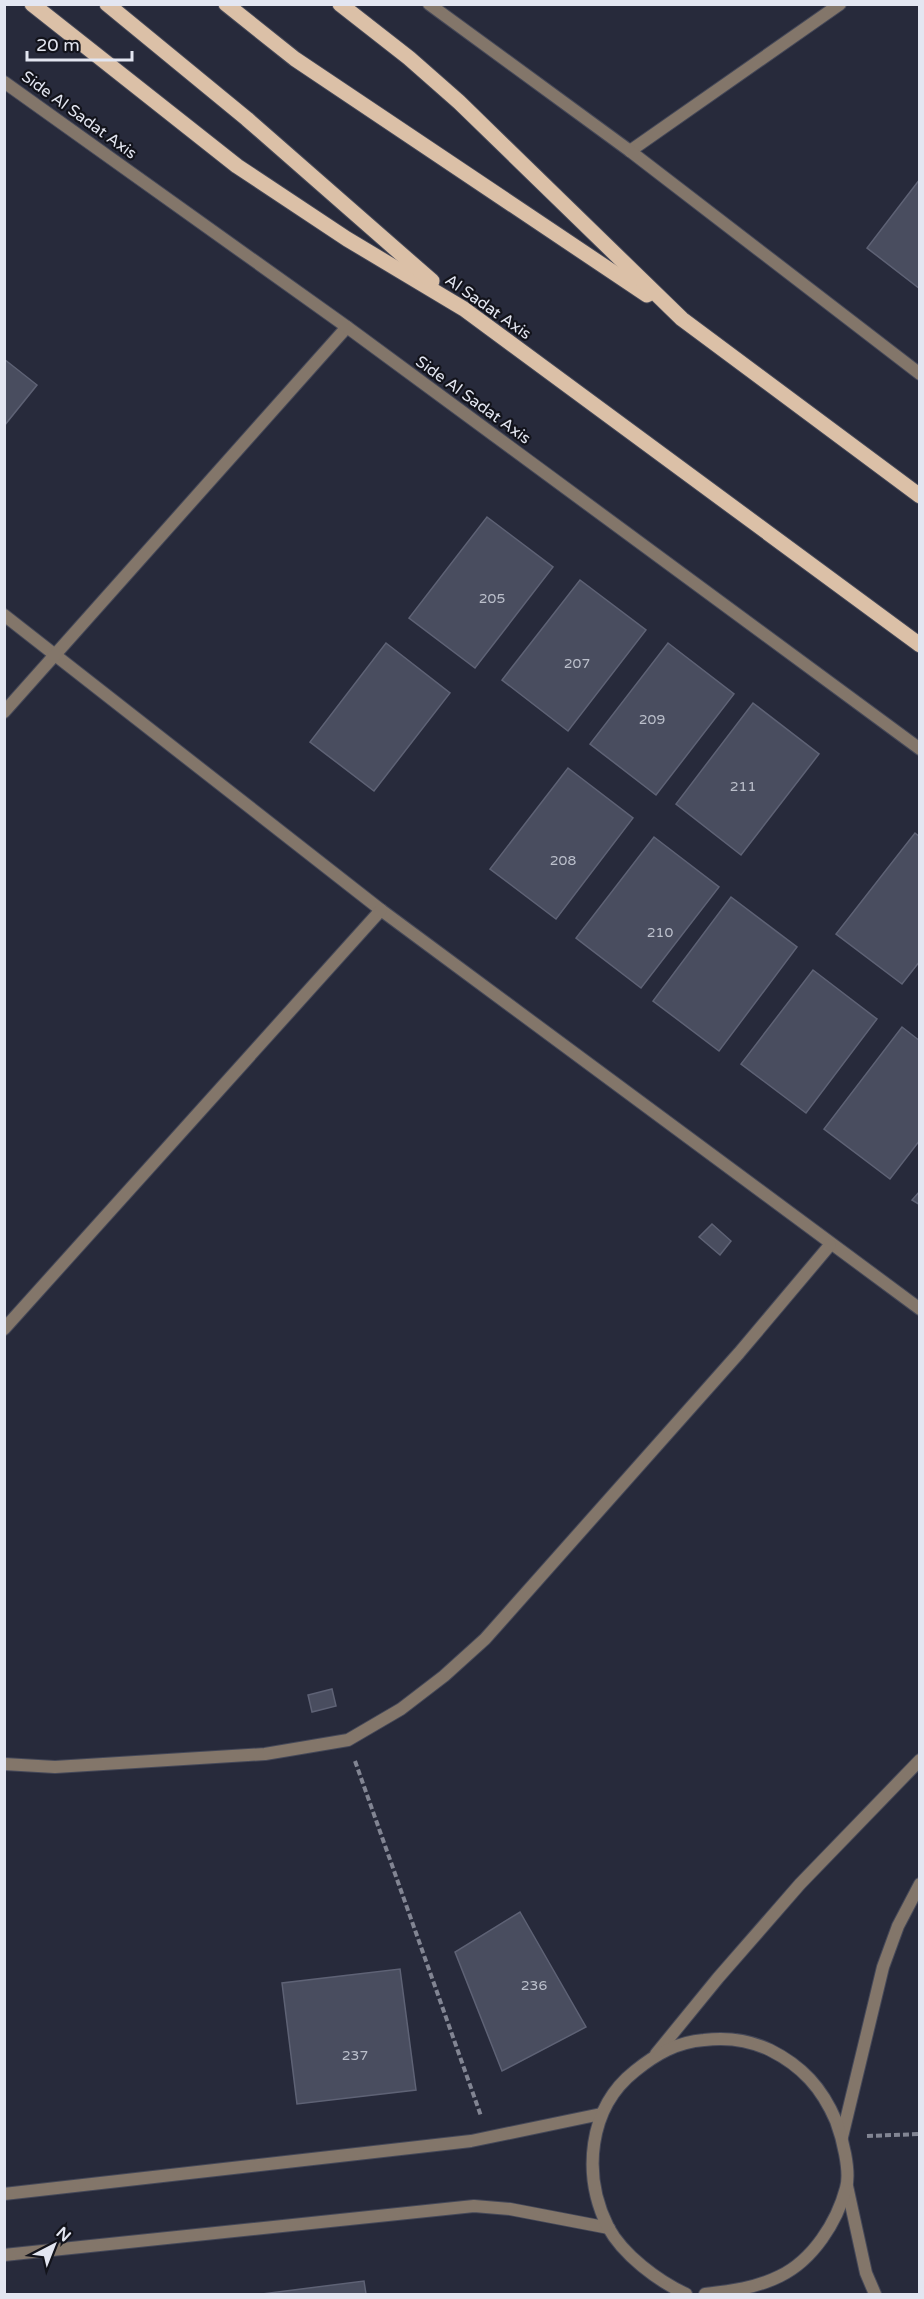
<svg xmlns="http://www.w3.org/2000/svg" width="924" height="2299" font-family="'Varela Round',sans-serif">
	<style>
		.building { fill: #494d5f; stroke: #5e6275; stroke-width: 1.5 }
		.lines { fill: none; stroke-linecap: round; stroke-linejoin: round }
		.minor-casing { stroke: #454858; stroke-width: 14 }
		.tertiary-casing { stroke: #454858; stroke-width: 14 }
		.primary-casing { stroke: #454858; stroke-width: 17 }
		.path { stroke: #828593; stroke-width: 4; stroke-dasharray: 6 3; stroke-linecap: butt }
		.minor { stroke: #83766a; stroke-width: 12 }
		.tertiary { stroke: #83766a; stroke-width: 12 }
		.primary { stroke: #dbc0a7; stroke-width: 15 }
		.labels { text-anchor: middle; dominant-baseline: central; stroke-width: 4.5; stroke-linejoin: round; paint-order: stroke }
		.number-label { font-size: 14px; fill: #bcc0cc }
		.street-label { font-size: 16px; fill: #e3e6f1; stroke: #12131b }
	</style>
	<rect width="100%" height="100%" fill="#272a3b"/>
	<g class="building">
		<path d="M920,179V289L867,248Z"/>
		<path d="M4,359L37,385L4,426Z"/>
		<path d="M487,517L553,567L475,668L409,618Z"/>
		<path d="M580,580L646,630L568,731L502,680Z"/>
		<path d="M386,643L450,693L374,791L310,742Z"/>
		<path d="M668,643L734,694L656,795L590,744Z"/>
		<path d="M753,703L819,754L741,855L676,804Z"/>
		<path d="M568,768L633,818L556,919L490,869Z"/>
		<path d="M915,833L920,837V961L902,984L836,934Z"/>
		<path d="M654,837L719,887L641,988L576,938Z"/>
		<path d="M731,897L797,947L719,1051L653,1001Z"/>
		<path d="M813,970L877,1019L806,1113L741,1064Z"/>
		<path d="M902,1027L920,1041V1140L890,1179L824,1129Z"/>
		<path d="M920,1191V1205L912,1200Z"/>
		<path d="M712,1224L731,1241L720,1255L699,1237Z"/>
		<path d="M332,1689L336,1706L312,1712L308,1695Z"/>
		<path d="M520,1912L586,2027L502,2071L455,1952Z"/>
		<path d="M400,1969L416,2090L297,2104L282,1983Z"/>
		<path d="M364,2281L366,2294H262Z"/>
	</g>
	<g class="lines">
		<defs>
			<g id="minor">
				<path d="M630,151L840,4"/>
				<path d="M4,615L381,910L920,1309"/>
				<path d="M4,712L347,327"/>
				<path d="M4,1329L381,910"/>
				<path d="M4,1764L55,1767L265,1754L348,1740L401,1709L444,1676L485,1639L739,1353L830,1245"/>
				<path d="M656,2054L718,1978L800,1884L920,1760"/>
				<path d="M842,2137L883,1967L898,1926L920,1884"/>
				<path d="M847,2186L866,2273L875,2294"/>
				<path d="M4,2194L471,2141L601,2114"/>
				<path d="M4,2255L474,2206L510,2209L609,2228"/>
				<path d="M686,2294C658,2281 623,2255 608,2227C582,2175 588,2108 635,2071C656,2054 677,2042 704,2040C727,2037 749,2040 770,2050C802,2066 822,2088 836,2121C842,2137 851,2171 846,2188C837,2222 813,2260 780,2276C756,2288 731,2291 705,2294"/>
			</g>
			<g id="tertiary">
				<path d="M429,4L630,151L920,374"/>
				<path d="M4,82L347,327L920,749"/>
			</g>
			<g id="primary">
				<path d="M32,4L237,166L347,239L464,309L920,645"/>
				<path d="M107,4L247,119L432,281"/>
				<path d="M226,4L295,59L647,295"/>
				<path d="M340,4L409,58L459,102L682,319L920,496"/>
			</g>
		</defs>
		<use href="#minor" class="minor-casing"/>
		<use href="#tertiary" class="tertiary-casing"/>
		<use href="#primary" class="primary-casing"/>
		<g class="path">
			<path d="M355,1761L481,2116"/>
			<path d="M867,2136L920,2134"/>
		</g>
		<use href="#minor" class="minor"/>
		<use href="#tertiary" class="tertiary"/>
		<use href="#primary" class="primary"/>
	</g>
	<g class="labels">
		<g class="number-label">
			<text x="492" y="598">205</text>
			<text x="577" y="663">207</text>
			<text x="652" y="719">209</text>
			<text x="743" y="786">211</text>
			<text x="563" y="860">208</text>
			<text x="660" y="932">210</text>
			<text x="534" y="1985">236</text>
			<text x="355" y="2055">237</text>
		</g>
		<g class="street-label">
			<text transform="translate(79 115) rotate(36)">Side Al Sadat Axis</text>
			<text transform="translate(488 307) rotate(35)">Al Sadat Axis</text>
			<text transform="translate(473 400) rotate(36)">Side Al Sadat Axis</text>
		</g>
	</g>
	<rect width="924" height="2299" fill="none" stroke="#e3e6f1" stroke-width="12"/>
	<g transform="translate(54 2245) rotate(42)" stroke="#12131b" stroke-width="4.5" paint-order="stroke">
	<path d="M0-4.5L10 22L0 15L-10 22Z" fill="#e3e6f1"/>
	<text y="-9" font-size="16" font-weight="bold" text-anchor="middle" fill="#e3e6f1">N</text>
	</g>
	<path d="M27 51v9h105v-9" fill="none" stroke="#e3e6f1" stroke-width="3"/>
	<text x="36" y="51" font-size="18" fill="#e3e6f1" stroke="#12131b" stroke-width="4.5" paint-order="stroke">20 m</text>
</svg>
